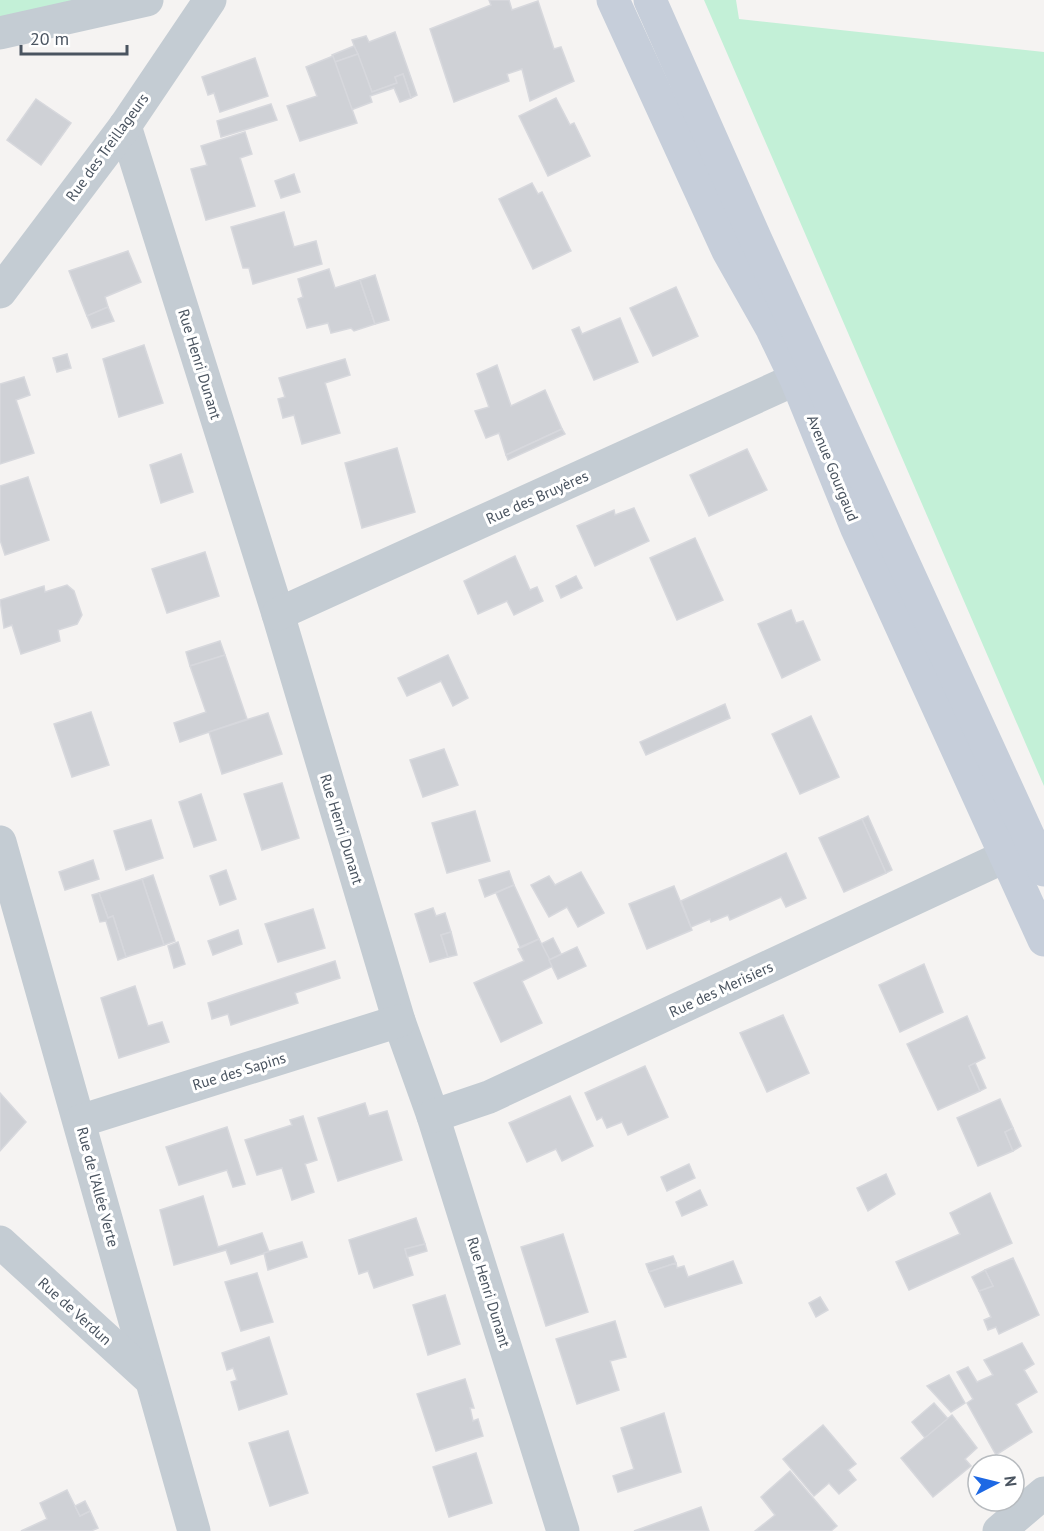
<svg xmlns="http://www.w3.org/2000/svg" width="1044" height="1531" font-family="'PT Sans',sans-serif">
	<style>
		.green { fill: #c3f0d7 }
		.building { fill: #cfd1d6; stroke: #d7d8dd; stroke-width: 1.5 }
		.lines { fill: none; stroke-linecap: round; stroke-linejoin: round }
		.street { stroke: #c4ccd3; stroke-width: 33 }
		.secondary { stroke: #c6ceda; stroke-width: 33 }
		.labels { text-anchor: middle; dominant-baseline: central; stroke-width: 6; stroke-linejoin: round; paint-order: stroke }
		.street-label { font-size: 15px; fill: #4a5460; stroke: #fff }
	</style>
	<rect width="100%" height="100%" fill="#f5f3f2"/>
	<g class="green">
		<path d="M0,0H79L0,17Z"/>
		<path d="M704,0H736L739,19L1044,52V786Z"/>
	</g>
	<g class="building">
		<path d="M489,0H509L512,10L538,1L554,49L561,47L574,81L530,101L522,69L507,74L509,81L454,102L430,29L491,5Z"/>
		<path d="M395,32L417,95L411,98L403,74L395,77L397,83L372,92L352,40L366,36L369,42Z"/>
		<path d="M354,46L358,54L335,62L332,55Z"/>
		<path d="M358,54L372,92L397,83L395,77L403,74L411,98L400,102L394,88L370,96L372,102L351,110L335,62Z"/>
		<path d="M333,56L357,123L300,141L287,106L317,96L306,67Z"/>
		<path d="M255,58L268,96L220,112L214,93L208,95L202,77Z"/>
		<path d="M556,98L570,125L574,123L590,156L548,176L519,116Z"/>
		<path d="M36,99L71,123L41,165L7,140Z"/>
		<path d="M271,104L277,120L221,137L217,121Z"/>
		<path d="M245,132L252,154L240,158L255,206L206,220L191,169L207,165L201,146Z"/>
		<path d="M294,174L300,192L281,198L275,181Z"/>
		<path d="M532,183L538,194L542,192L571,251L533,269L499,199Z"/>
		<path d="M284,212L294,247L316,241L322,264L253,284L249,268H243L231,227Z"/>
		<path d="M128,251L141,282L105,297L108,307L87,316L69,271Z"/>
		<path d="M329,269L335,288L360,280L375,324L354,331L351,328L331,333L328,323L307,328L298,299L303,297L298,279Z"/>
		<path d="M375,275L389,320L375,324L360,280Z"/>
		<path d="M676,287L698,336L653,356L630,308Z"/>
		<path d="M108,307L114,321L92,328L87,316Z"/>
		<path d="M620,318L638,362L594,380L572,330L579,327L582,334Z"/>
		<path d="M144,345L163,403L119,417L103,359Z"/>
		<path d="M67,354L71,368L57,372L53,358Z"/>
		<path d="M345,359L350,375L325,383L340,433L302,444L294,415L283,418L278,399L285,397L279,378Z"/>
		<path d="M497,365L511,406L545,390L562,429L506,455L499,433L486,438L475,411L489,407L477,374Z"/>
		<path d="M24,377L30,395L16,400L34,453L0,464V384Z"/>
		<path d="M562,429L565,434L508,460L506,455Z"/>
		<path d="M397,448L415,512L362,528L345,463Z"/>
		<path d="M747,449L767,490L709,516L690,475Z"/>
		<path d="M181,454L193,492L161,503L150,465Z"/>
		<path d="M28,477L49,540L5,555L0,540V486Z"/>
		<path d="M634,508L649,541L595,566L577,526L614,510L615,515Z"/>
		<path d="M695,538L723,600L677,620L650,558Z"/>
		<path d="M205,552L219,596L167,613L152,569Z"/>
		<path d="M515,556L530,590L537,587L543,601L514,615L507,601L478,614L464,581Z"/>
		<path d="M576,576L582,588L561,598L556,586Z"/>
		<path d="M67,585L74,591L82,615L77,624L58,630L60,641L21,654L12,625L4,628L0,600L44,586L45,592Z"/>
		<path d="M791,610L796,623L803,621L820,660L782,678L758,624Z"/>
		<path d="M220,641L225,655L190,666L186,652Z"/>
		<path d="M225,655L247,719L180,742L174,723L206,712L190,666Z"/>
		<path d="M448,655L468,698L453,706L441,681L407,696L398,678Z"/>
		<path d="M725,704L730,718L646,755L640,742Z"/>
		<path d="M91,712L109,765L72,777L54,724Z"/>
		<path d="M268,713L282,754L222,774L209,732Z"/>
		<path d="M811,716L839,777L800,794L772,734Z"/>
		<path d="M444,749L458,785L423,797L410,760Z"/>
		<path d="M282,783L299,838L262,850L244,794Z"/>
		<path d="M201,794L216,840L194,847L179,802Z"/>
		<path d="M475,811L490,861L447,873L432,823Z"/>
		<path d="M868,816L892,870L886,873L862,819Z"/>
		<path d="M862,819L886,873L844,892L819,838Z"/>
		<path d="M151,820L163,858L126,870L114,831Z"/>
		<path d="M786,853L806,898L786,907L781,897L730,920L728,915L711,922L710,919L691,927L681,901Z"/>
		<path d="M93,860L99,879L65,890L59,872Z"/>
		<path d="M226,870L236,899L220,905L210,876Z"/>
		<path d="M509,871L514,885L485,897L479,880Z"/>
		<path d="M581,872L604,913L578,927L567,907L549,917L531,885L549,876L555,885Z"/>
		<path d="M153,875L175,941L164,945L142,879Z"/>
		<path d="M142,879L164,945L126,957L113,916L108,918L99,893Z"/>
		<path d="M514,885L539,939L520,947L496,893Z"/>
		<path d="M674,886L692,930L647,949L629,904Z"/>
		<path d="M99,893L108,918L113,916L126,957L118,960L106,921L100,922L92,895Z"/>
		<path d="M433,908L436,916L445,913L451,932L441,935L448,957L430,962L415,914Z"/>
		<path d="M313,909L325,948L278,962L265,924Z"/>
		<path d="M238,930L242,944L213,955L208,941Z"/>
		<path d="M451,932L457,955L448,957L441,935Z"/>
		<path d="M553,938L561,954L549,960L541,944Z"/>
		<path d="M539,939L553,966L522,981L542,1023L501,1042L474,983L524,961L518,949Z"/>
		<path d="M178,942L185,964L174,968L168,946Z"/>
		<path d="M577,947L586,966L558,979L549,960Z"/>
		<path d="M335,961L340,978L295,993L298,1003L231,1025L228,1014L212,1019L208,1003Z"/>
		<path d="M924,964L943,1012L900,1032L879,985Z"/>
		<path d="M135,986L148,1026L162,1022L169,1042L119,1058L101,998Z"/>
		<path d="M783,1015L809,1073L767,1092L740,1033Z"/>
		<path d="M967,1016L985,1058L969,1066L980,1091L938,1110L907,1044Z"/>
		<path d="M975,1063L986,1088L980,1091L969,1066Z"/>
		<path d="M645,1066L668,1117L628,1135L622,1122L607,1128L602,1117L597,1120L585,1093Z"/>
		<path d="M0,1093L26,1122L0,1151Z"/>
		<path d="M570,1096L593,1146L562,1161L556,1149L527,1162L509,1123Z"/>
		<path d="M1000,1099L1013,1128L1005,1132L1013,1151L978,1166L957,1118Z"/>
		<path d="M365,1103L369,1116L387,1111L402,1160L338,1181L318,1118Z"/>
		<path d="M303,1116L317,1160L305,1164L314,1192L292,1200L282,1168L257,1175L245,1140L292,1125L290,1120Z"/>
		<path d="M227,1127L245,1184L233,1187L227,1170L179,1185L166,1147Z"/>
		<path d="M1013,1128L1021,1146L1013,1151L1005,1132Z"/>
		<path d="M689,1164L695,1178L667,1191L661,1177Z"/>
		<path d="M886,1174L895,1194L868,1211L857,1188Z"/>
		<path d="M700,1190L707,1205L682,1216L676,1202Z"/>
		<path d="M990,1193L1012,1243L909,1290L896,1262L960,1234L950,1213Z"/>
		<path d="M203,1196L218,1247L262,1233L269,1252L231,1264L226,1250L174,1265L160,1210Z"/>
		<path d="M416,1218L425,1244L405,1249L413,1275L374,1288L368,1271L359,1274L349,1240Z"/>
		<path d="M563,1234L588,1312L546,1326L521,1247Z"/>
		<path d="M302,1242L307,1257L268,1270L264,1253Z"/>
		<path d="M425,1244L427,1251L407,1257L405,1249Z"/>
		<path d="M673,1256L676,1263L649,1272L646,1264Z"/>
		<path d="M1013,1258L1039,1315L999,1334L996,1327L988,1330L984,1320L991,1317L979,1291L993,1286L985,1270Z"/>
		<path d="M733,1261L742,1283L665,1307L649,1272L676,1263L677,1268L684,1266L688,1277Z"/>
		<path d="M985,1270L993,1286L979,1291L972,1277Z"/>
		<path d="M257,1273L273,1322L241,1331L225,1282Z"/>
		<path d="M445,1295L460,1344L428,1355L413,1305Z"/>
		<path d="M820,1297L828,1310L816,1317L809,1303Z"/>
		<path d="M615,1321L626,1357L610,1361L619,1390L577,1404L556,1339Z"/>
		<path d="M269,1337L287,1394L239,1410L231,1382L237,1380L233,1368L227,1370L222,1353Z"/>
		<path d="M1022,1343L1034,1364L1024,1370L1037,1392L1016,1404L1032,1432L996,1455L967,1403L973,1399L957,1372L968,1367L977,1382L993,1375L984,1360Z"/>
		<path d="M949,1375L965,1403L951,1412L927,1386Z"/>
		<path d="M465,1379L474,1408H470L473,1421L478,1419L483,1436L436,1451L417,1394Z"/>
		<path d="M934,1403L948,1419L925,1438L912,1422Z"/>
		<path d="M664,1413L681,1472L618,1492L613,1476L634,1469L621,1428Z"/>
		<path d="M952,1415L977,1448L965,1459L971,1466L933,1497L901,1458Z"/>
		<path d="M823,1425L856,1464L848,1470L856,1480L839,1494L829,1483L814,1496L783,1459Z"/>
		<path d="M288,1431L308,1493L270,1506L249,1443Z"/>
		<path d="M476,1453L492,1503L449,1517L433,1467Z"/>
		<path d="M790,1471L837,1526L831,1531H755L775,1515L761,1497Z"/>
		<path d="M67,1490L80,1516L90,1511L98,1528L91,1531H21L47,1519L40,1503Z"/>
		<path d="M85,1501L90,1511L80,1516L75,1506Z"/>
		<path d="M701,1507L709,1531H634Z"/>
	</g>
	<g class="lines">
		<g class="street">
			<path d="M0,33L147,0"/>
			<path d="M125,126L278,614L399,1021L433,1116L563,1531"/>
			<path d="M0,292L125,126L210,0"/>
			<path d="M278,614L796,379"/>
			<path d="M0,842L194,1531"/>
			<path d="M433,1116L489,1097L1006,856"/>
			<path d="M80,1121L399,1021"/>
			<path d="M0,1242L150,1379"/>
			<path d="M999,1531L1044,1493"/>
		</g>
		<g class="secondary">
			<path d="M613,0L728,251L772,329L796,379L857,529L1044,940"/>
			<path d="M650,0L756,240L1044,870"/>
		</g>
	</g>
	<g class="labels">
		<g class="street-label">
			<text transform="translate(107 147) rotate(-54)">Rue des Treillageurs</text>
			<text transform="translate(200 364) rotate(73)">Rue Henri Dunant</text>
			<text transform="translate(833 468) rotate(68)">Avenue Gourgaud</text>
			<text transform="translate(537 497) rotate(-24)">Rue des Bruyères</text>
			<text transform="translate(342 829) rotate(73)">Rue Henri Dunant</text>
			<text transform="translate(721 989) rotate(-25)">Rue des Merisiers</text>
			<text transform="translate(239 1071) rotate(-17)">Rue des Sapins</text>
			<text transform="translate(98 1187) rotate(75)">Rue de l'Allée Verte</text>
			<text transform="translate(489 1292) rotate(73)">Rue Henri Dunant</text>
			<text transform="translate(75 1311) rotate(42)">Rue de Verdun</text>
		</g>
	</g>
	<g transform="translate(996 1483) rotate(83)"><circle r="28" fill="#ffffff" stroke="#b7bbbf" stroke-width="1.5"/>
	<path d="M0-4.5L10 22L0 15L-10 22Z" fill="#1d68e4"/>
	<text y="-9" font-size="16" font-weight="bold" text-anchor="middle" fill="#4a5460">N</text>
	</g>
	<path d="M21 45v9h106v-9" fill="none" stroke="#4a5460" stroke-width="3"/>
	<text x="30" y="45" font-size="18" fill="#4a5460" stroke="#ffffff" stroke-width="4.5" paint-order="stroke">20 m</text>
</svg>
